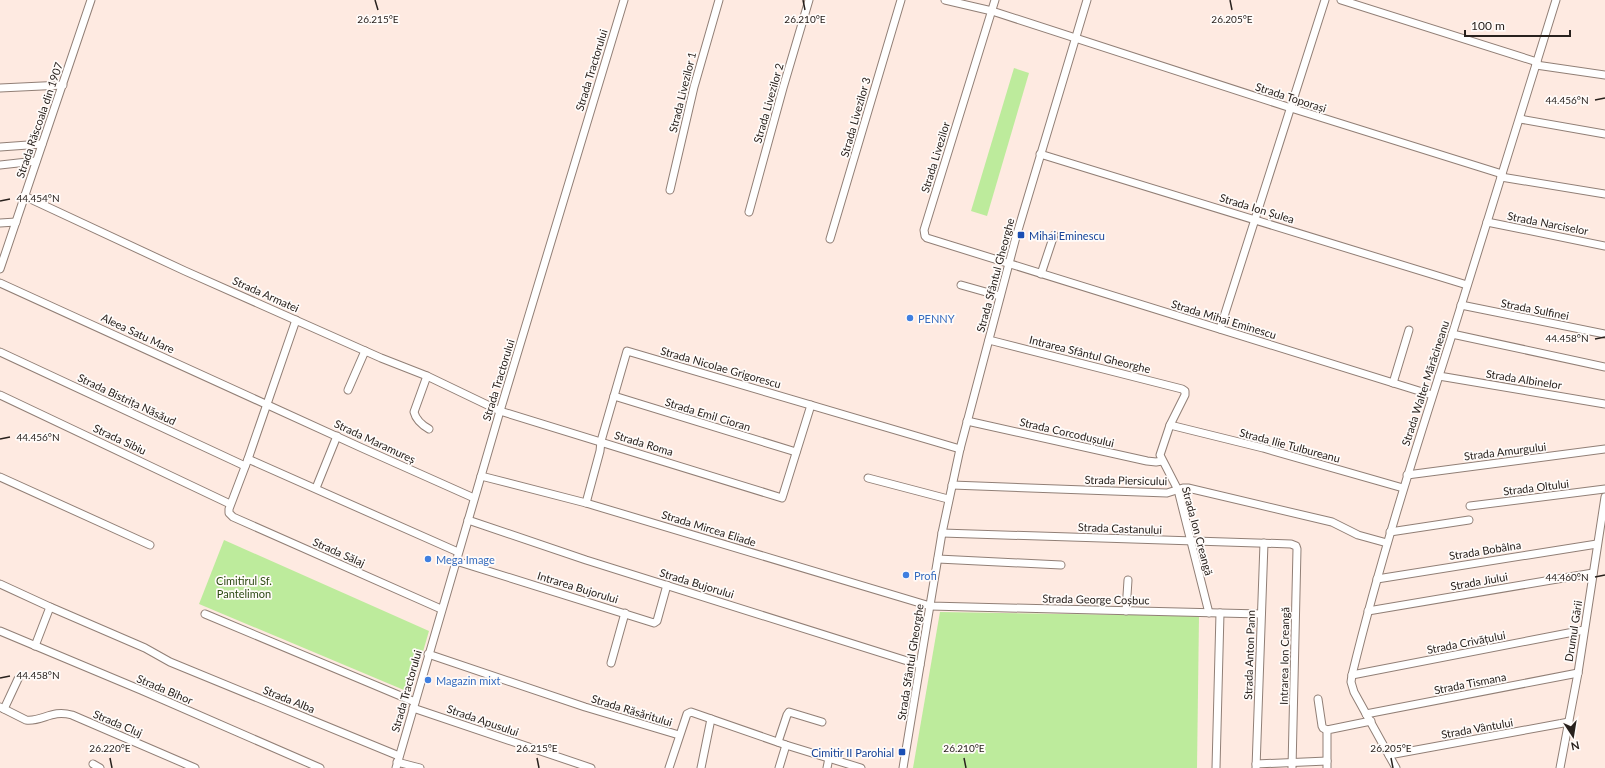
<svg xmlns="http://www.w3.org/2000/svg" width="1605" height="768" font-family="Lato,sans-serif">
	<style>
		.green { fill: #bdeb9c }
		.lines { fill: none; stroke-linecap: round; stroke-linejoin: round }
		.minor-casing { stroke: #917f76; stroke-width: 9 }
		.minor { stroke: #fff; stroke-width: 7 }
		.ticks { fill: none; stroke: #28211d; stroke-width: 1.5 }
		.transit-dot { fill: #1a4fb4; stroke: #fffbf9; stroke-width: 1.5 }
		.shop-dot { fill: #3f7fe0; stroke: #fffbf9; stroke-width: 1.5 }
		.labels { text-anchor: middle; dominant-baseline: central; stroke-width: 3.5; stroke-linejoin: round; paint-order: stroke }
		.street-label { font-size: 11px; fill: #28211d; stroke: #fffbf9 }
		.transit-label { font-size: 11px; fill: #164399; stroke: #fffbf9; text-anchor: start }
		.shop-label { font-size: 11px; fill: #366cbe; stroke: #fffbf9; text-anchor: start }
		.park-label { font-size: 11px; fill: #2d4a13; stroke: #fffbf9 }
		.ticks-label { font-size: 10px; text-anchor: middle; fill: #28211d; stroke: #fffbf9; stroke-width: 3.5; stroke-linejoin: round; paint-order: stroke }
	</style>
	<rect width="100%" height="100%" fill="#feeae1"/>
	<g class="green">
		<path d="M1014,68L1029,73L987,216L971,211Z"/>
		<path d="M224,540L429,631L411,693L199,604Z"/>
		<path d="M940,612L1199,616L1197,768H913Z"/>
	</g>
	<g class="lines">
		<defs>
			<g id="minor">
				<path d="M945,0L992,11L1291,108L1502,174"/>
				<path d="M995,0L924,230L925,236L927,238L1432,395"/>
				<path d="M1341,0L1537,62"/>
				<path d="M1536,65L1605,75"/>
				<path d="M0,88L63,85"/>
				<path d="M1520,119L1605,134"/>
				<path d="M0,147L42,144"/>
				<path d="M1040,154L1467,285"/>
				<path d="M0,165L36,161"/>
				<path d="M1501,177L1605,194"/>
				<path d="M670,190L694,87L719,0"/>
				<path d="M24,196L185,271L381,358L427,376L500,411L782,498L811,405"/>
				<path d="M749,212L783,88L809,0"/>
				<path d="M1487,222L1605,246"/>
				<path d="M0,223L16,222"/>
				<path d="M830,239L901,0"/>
				<path d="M0,269L91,0"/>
				<path d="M1041,274L1054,235"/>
				<path d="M0,283L362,448L474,498"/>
				<path d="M961,285L1000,296"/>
				<path d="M1461,305L1605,334"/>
				<path d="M296,320L248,459L229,509V513L233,517L441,609"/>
				<path d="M1220,329L1325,0"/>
				<path d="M1452,334L1605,367"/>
				<path d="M989,340L1182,389L1185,391V395L1170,425L1160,455L1178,490L1209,613"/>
				<path d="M0,352L245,466"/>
				<path d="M427,376L414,412C416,420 422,425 429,429"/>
				<path d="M1439,376L1605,404"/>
				<path d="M1393,383L1409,330"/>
				<path d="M348,390L365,351"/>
				<path d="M0,395L230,504"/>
				<path d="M614,396L796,452"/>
				<path d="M967,421L1147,461L1156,462L1162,461"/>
				<path d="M1170,425L1263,448L1403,488"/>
				<path d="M248,459L458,552"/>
				<path d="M1407,475L1605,449"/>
				<path d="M481,476L586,503L930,606L1261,614"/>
				<path d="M0,477L150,545"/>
				<path d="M868,478L948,499"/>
				<path d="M952,485L1167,493L1183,488H1188L1332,522L1358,535L1387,543"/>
				<path d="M316,488L337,436"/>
				<path d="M586,503L600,451L601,441L627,351L960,449"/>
				<path d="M1470,506L1605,489"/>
				<path d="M468,520L586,560L920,665"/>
				<path d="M1390,532L1469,520"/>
				<path d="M942,533L1291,544L1296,546L1297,549L1292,768"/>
				<path d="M938,559L1061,565"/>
				<path d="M456,561L654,623L657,621L667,585"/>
				<path d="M1377,579L1597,544"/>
				<path d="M0,584L50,607L145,648L170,662L399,756"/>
				<path d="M1126,611L1128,580"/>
				<path d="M1368,611L1593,573"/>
				<path d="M205,614L415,702"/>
				<path d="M0,631L141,690L320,768"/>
				<path d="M35,646L50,607"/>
				<path d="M428,654L585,707L679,735"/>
				<path d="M611,663L625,613"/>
				<path d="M1352,675L1584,630"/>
				<path d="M1318,699L1322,726L1323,728L1327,730"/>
				<path d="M0,707L26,720C43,722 51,709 72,715L195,768"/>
				<path d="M413,708L591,768"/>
				<path d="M4,709L18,679"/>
				<path d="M1366,714L1578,673"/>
				<path d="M778,742L787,715L789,712L822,722"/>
				<path d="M1389,755L1569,722"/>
				<path d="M397,762L420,768"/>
				<path d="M93,764L100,768"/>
				<path d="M1256,764L1327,761"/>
				<path d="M396,768L500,411L624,0"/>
				<path d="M669,768L687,714L691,712L786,745L861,768"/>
				<path d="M701,768L711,719"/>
				<path d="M779,768L786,745"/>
				<path d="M827,768L829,758"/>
				<path d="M903,768L942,533L960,449L1016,237L1087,0"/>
				<path d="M1216,768L1220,613"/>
				<path d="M1256,768L1264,543"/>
				<path d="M1327,768V730L1371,721"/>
				<path d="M1396,768L1354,692L1351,682L1352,675C1380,560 1416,448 1452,335C1487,224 1521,112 1556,0"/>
				<path d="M1560,768L1578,673L1605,497"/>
			</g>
		</defs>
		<use href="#minor" class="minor-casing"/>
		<use href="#minor" class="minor"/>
	</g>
	<path class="ticks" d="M375,0L378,10M803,0L805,10M1230,0L1232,10M1595,100L1605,98M0,201L10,199M1595,339L1605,337M0,439L10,437M1595,577L1605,575M0,678L10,676M110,758L112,768M537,758L539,768M964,758L966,768M1391,758L1393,768"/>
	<g class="transit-dot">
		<rect x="1017" y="231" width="8" height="8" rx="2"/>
		<rect x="898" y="748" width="8" height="8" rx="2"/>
	</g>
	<g class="shop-dot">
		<circle cx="910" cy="318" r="4"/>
		<circle cx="428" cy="559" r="4"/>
		<circle cx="906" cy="575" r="4"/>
		<circle cx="428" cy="680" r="4"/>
	</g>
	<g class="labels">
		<g class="street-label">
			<text transform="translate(591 70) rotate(-73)">Strada Tractorului</text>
			<text transform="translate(682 92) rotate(-76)">Strada Livezilor 1</text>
			<text transform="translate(1291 97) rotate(18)">Strada Toporași</text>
			<text transform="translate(768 103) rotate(-74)">Strada Livezilor 2</text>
			<text transform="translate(855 117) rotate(-74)">Strada Livezilor 3</text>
			<text transform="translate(39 120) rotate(-71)">Strada Răscoala din 1907</text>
			<text transform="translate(935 157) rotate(-73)">Strada Livezilor</text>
			<text transform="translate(1257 208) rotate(17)">Strada Ion Șulea</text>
			<text transform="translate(1548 223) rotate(11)">Strada Narciselor</text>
			<text transform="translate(995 275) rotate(-75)">Strada Sfântul Gheorghe</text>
			<text transform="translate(266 294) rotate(24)">Strada Armatei</text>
			<text transform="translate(1535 309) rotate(11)">Strada Sulfinei</text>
			<text transform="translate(1224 319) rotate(17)">Strada Mihai Eminescu</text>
			<text transform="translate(138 333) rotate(25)">Aleea Satu Mare</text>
			<text transform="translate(1090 354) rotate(14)">Intrarea Sfântul Gheorghe</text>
			<text transform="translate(721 367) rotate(16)">Strada Nicolae Grigorescu</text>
			<text transform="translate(1524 379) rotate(9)">Strada Albinelor</text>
			<text transform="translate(498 380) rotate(-73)">Strada Tractorului</text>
			<text transform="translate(1425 383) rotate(-72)">Strada Walter Mărăcineanu</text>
			<text transform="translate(127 399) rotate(25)">Strada Bistrița Năsăud</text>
			<text transform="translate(708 414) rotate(17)">Strada Emil Cioran</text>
			<text transform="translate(1067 432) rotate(13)">Strada Corcodușului</text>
			<text transform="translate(120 439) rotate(25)">Strada Sibiu</text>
			<text transform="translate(375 441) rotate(25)">Strada Maramureș</text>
			<text transform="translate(644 443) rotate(17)">Strada Roma</text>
			<text transform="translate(1290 445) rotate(15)">Strada Ilie Tulbureanu</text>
			<text transform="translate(1505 451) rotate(-7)">Strada Amurgului</text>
			<text transform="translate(1126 480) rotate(1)">Strada Piersicului</text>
			<text transform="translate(1536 487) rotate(-7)">Strada Oltului</text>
			<text transform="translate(709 528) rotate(17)">Strada Mircea Eliade</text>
			<text transform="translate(1120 528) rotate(2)">Strada Castanului</text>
			<text transform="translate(1198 531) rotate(75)">Strada Ion Creangă</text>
			<text transform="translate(1485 550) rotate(-9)">Strada Bobâlna</text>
			<text transform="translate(339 552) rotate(24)">Strada Sălaj</text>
			<text transform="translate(1479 581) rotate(-10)">Strada Jiului</text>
			<text transform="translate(697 583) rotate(17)">Strada Bujorului</text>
			<text transform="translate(578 587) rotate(17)">Intrarea Bujorului</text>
			<text transform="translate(1096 599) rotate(1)">Strada George Coșbuc</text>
			<text transform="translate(1573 631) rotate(-81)">Drumul Gării</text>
			<text transform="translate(1466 642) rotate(-11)">Strada Crivățului</text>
			<text transform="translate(1249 655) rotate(-88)">Strada Anton Pann</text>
			<text transform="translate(1284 656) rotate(-89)">Intrarea Ion Creangă</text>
			<text transform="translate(910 662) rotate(-81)">Strada Sfântul Gheorghe</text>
			<text transform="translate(1470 683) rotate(-11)">Strada Tismana</text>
			<text transform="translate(165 689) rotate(23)">Strada Bihor</text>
			<text transform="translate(406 691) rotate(-74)">Strada Tractorului</text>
			<text transform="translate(289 699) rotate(22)">Strada Alba</text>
			<text transform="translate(632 710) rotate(17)">Strada Răsăritului</text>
			<text transform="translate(483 720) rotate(19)">Strada Apusului</text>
			<text transform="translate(118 723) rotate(23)">Strada Cluj</text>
			<text transform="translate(1477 728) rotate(-10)">Strada Vântului</text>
		</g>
		<g class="transit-label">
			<text x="1029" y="235">Mihai Eminescu</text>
			<text x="894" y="752" text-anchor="end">Cimitir II Parohial</text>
		</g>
		<g class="shop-label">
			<text x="918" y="318">PENNY</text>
			<text x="436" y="559">Mega Image</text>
			<text x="914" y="575">Profi</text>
			<text x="436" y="680">Magazin mixt</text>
		</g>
		<g class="park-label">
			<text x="244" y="580">Cimitirul Sf.<tspan x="244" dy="13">Pantelimon</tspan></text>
		</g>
	</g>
	<g class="ticks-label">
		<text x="378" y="23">26.215°E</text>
		<text x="805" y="23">26.210°E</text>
		<text x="1232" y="23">26.205°E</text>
		<text x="1567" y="104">44.456°N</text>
		<text x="38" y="202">44.454°N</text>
		<text x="1567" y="342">44.458°N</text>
		<text x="38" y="441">44.456°N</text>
		<text x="1567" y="581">44.460°N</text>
		<text x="38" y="679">44.458°N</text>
		<text x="110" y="752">26.220°E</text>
		<text x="537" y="752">26.215°E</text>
		<text x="964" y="752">26.210°E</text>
		<text x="1391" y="752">26.205°E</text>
	</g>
	<g transform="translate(1573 736) rotate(168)" stroke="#fffbf9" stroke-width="3" paint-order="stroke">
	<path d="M0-3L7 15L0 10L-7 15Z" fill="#28211d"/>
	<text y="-6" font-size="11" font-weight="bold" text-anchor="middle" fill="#28211d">N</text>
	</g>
	<path d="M1465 30v6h105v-6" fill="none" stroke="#28211d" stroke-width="2"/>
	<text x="1471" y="30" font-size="12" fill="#28211d" stroke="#fffbf9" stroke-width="3" paint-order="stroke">100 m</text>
</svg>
